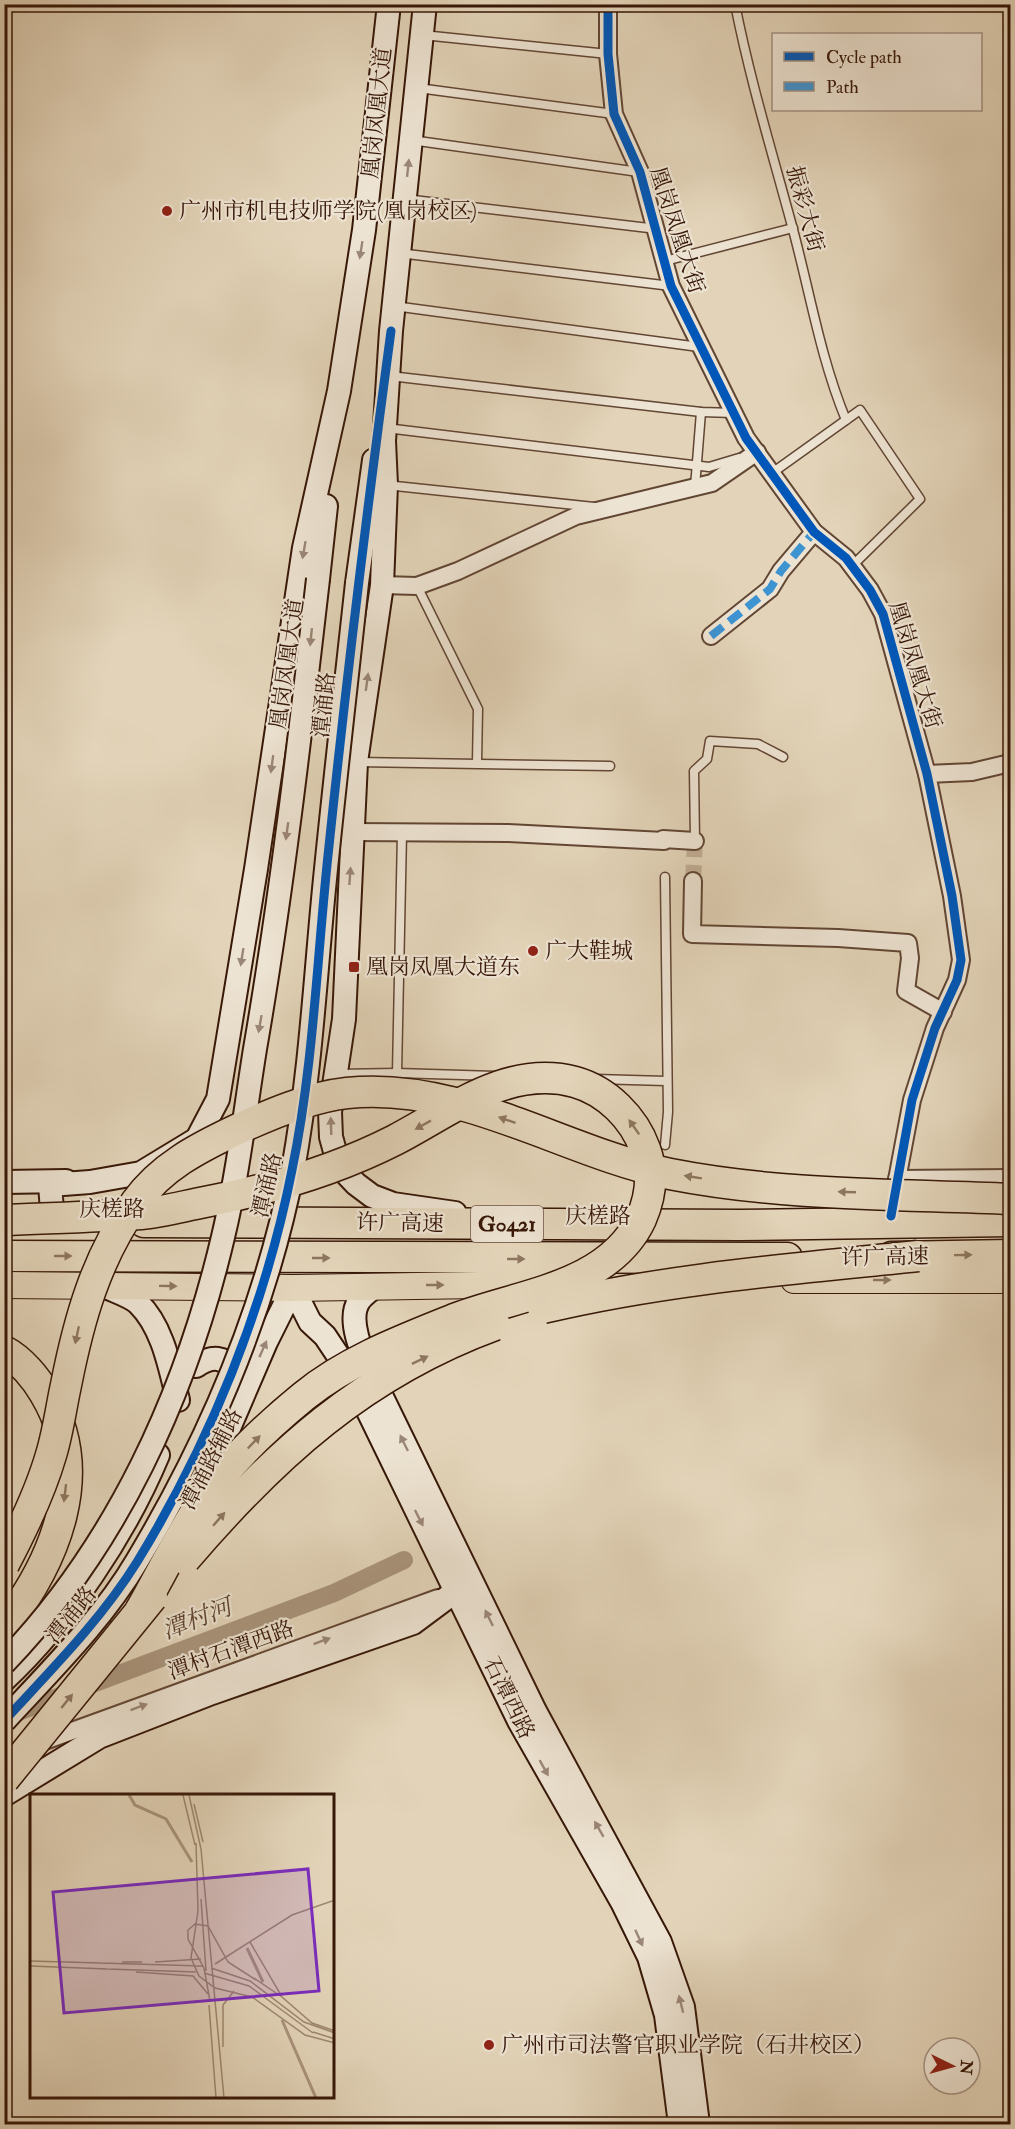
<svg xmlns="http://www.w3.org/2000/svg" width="1015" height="2129" font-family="'IM FELL Double Pica','Noto Serif SC',serif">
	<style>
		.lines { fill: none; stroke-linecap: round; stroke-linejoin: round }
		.canal { stroke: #a9947c; stroke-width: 18 }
		.street-tunnel { stroke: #c1ae95; stroke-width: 16; stroke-dasharray: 16 8; stroke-linecap: butt }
		.lane-casing { stroke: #624634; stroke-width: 11 }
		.street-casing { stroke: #624634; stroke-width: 20 }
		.secondary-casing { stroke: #371707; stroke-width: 26 }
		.primary-casing { stroke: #371707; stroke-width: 28 }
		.highway-casing { stroke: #371707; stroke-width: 33 }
		.lane { stroke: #ede3d2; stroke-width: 8 }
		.street { stroke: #ede3d2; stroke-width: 16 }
		.secondary { stroke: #ede3d2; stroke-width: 22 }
		.primary { stroke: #e3d4b9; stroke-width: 26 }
		.highway { stroke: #e3d4b9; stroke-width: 30 }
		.secondary-bridge-casing { stroke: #371707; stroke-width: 26; stroke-linecap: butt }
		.highway-bridge-casing { stroke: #371707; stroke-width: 33; stroke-linecap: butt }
		.secondary-bridge { stroke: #ede3d2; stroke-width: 22 }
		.highway-bridge { stroke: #e3d4b9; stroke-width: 30 }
		.quiet { stroke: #3e93d1; stroke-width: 8; stroke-dasharray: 15 8; stroke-linecap: butt }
		.cycleway-casing { stroke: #ede3d2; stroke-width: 13 }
		.cycleway { stroke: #0057b8; stroke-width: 9 }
		.oneway { fill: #9b8777 }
		.oneway2 { fill: #8d7660 }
		.poi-dot { fill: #8f2418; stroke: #ede3d2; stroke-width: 2 }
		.labels { text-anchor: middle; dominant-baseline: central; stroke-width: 4.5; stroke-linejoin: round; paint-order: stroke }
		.shield { fill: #ede3d2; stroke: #6e5444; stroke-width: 1.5 }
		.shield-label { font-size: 21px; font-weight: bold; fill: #371707 }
		.street-label { font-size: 22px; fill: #371707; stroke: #ede3d2 }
		.poi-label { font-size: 22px; fill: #371707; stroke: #ede3d2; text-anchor: start }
		.water-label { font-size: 24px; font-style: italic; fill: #5f4330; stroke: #ede3d2 }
		.inset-river { fill: none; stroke: #a9947c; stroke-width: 3 }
		.inset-road { fill: none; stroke: #9e8872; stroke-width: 1.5 }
		.view { fill: #7b2cbf; fill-opacity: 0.15; stroke: #7b2cbf; stroke-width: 3 }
		.inset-edge { fill: none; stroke: #371707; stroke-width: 3 }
	</style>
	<rect width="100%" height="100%" fill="#e3d4b9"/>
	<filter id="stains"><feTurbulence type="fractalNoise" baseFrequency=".00333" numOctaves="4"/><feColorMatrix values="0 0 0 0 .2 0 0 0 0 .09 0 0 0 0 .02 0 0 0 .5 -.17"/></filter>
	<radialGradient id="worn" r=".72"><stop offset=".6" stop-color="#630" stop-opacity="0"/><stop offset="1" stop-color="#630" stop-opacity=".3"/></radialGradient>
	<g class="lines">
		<path class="canal" d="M10,1715L334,1593L404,1560"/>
		<path class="street-tunnel" d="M693,881L695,841"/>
		<defs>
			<g id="lane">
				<path d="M735,4C750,80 772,152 792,226C810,292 820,357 846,420"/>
				<path d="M423,35L608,54"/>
				<path d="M418,88L614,114"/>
				<path d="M411,140L639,172"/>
				<path d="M405,199L657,229"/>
				<path d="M399,253L671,286"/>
				<path d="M665,261L793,228"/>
				<path d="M394,306L699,347"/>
				<path d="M390,376L701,412L734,413"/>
				<path d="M386,428L709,467L739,458"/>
				<path d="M772,473L860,410L920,499L852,566"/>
				<path d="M386,485L594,507"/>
				<path d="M695,487L701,412"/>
				<path d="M417,586L478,709L477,762"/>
				<path d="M357,762L610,766"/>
				<path d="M695,841L694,771L707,759L710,741L758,744L783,757"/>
				<path d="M397,1073L402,833"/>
				<path d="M337,1074L397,1073L495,1076"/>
				<path d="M595,1079L666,1081"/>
				<path d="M665,1145L668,1112L665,877"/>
			</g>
			<g id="street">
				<path d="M608,4V54L614,114L640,172L671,286L746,438L814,532L846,558L870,590L883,614L927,774L952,896L961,960L957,980L935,1028L912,1100L893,1201"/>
				<path d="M382,585L417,586L458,571L576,516L712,483L757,452"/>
				<path d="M711,636L770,589L781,571L814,532"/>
				<path d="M927,774L972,772L1010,763"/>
				<path d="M353,832L508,833L664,841"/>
				<path d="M663,839L695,841"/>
				<path d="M693,881L692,934L838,938L908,943L910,958L906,991L943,1012"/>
				<path d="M897,1179L1010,1178"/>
				<path d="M39,1743L438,1598"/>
			</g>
			<g id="secondary">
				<path d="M425,4L391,331L384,441L386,485L382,585L356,762L344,1019L330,1112L331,1137L339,1166L356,1184L372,1196L393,1204L455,1213"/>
				<path d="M318,579L326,506"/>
				<path d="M357,583L374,460"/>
				<path d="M4,1182L66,1181"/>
				<path d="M52,1210L50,1185L90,1182L141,1173L197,1139L218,1099L256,869L304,548L339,391L364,230L389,4"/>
				<path d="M376,1285C371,1290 363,1295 359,1301C344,1324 370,1368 379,1391L535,1711L660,1942L683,2007L698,2124"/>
				<path d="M104,1286C114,1291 130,1296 138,1303C163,1327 170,1368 178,1400"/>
				<path d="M293,1288L310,1322L325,1336L349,1372L519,1721L622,1902L649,1957L666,2015L680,2124"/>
				<path d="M196,1366C213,1355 223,1357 237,1370L240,1384"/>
				<path d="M201,1484L214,1463L266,1342L293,1288"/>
				<path d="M114,1610L142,1577L156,1556"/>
				<path d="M4,1680C67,1621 125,1534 158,1455"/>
				<path d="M4,1795L99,1737L212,1693L413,1623L456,1591"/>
			</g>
			<g id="primary">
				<path d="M794,1280H1010"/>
				<path d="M4,1285L293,1288L550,1284"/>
			</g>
			<g id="highway">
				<path d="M144,1222L740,1225L1010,1221"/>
				<path d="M4,1256L787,1258"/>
				<path d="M892,1257L1010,1255"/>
				<path d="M4,1351C21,1360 36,1378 45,1394C92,1472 56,1560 4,1627"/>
			</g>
		</defs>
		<use href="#lane" class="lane-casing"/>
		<use href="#street" class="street-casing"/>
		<use href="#secondary" class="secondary-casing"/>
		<use href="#primary" class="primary-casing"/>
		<use href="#highway" class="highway-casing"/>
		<use href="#lane" class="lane"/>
		<use href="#street" class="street"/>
		<use href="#secondary" class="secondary"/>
		<use href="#primary" class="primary"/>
		<use href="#highway" class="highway"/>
		<defs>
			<g id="secondary-bridge">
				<path d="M4,1663C117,1546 186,1394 223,1237C238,1175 245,1111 255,1049C282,893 300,736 318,579"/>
				<path d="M4,1721C50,1671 103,1619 137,1561C209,1441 266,1307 293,1169C310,1076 315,982 324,889C334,787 346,685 357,583"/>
			</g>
			<g id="highway-bridge">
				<path d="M4,1220C50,1218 96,1217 141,1214C162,1212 184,1206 205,1202C272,1189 334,1171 395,1140C451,1111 508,1064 575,1082C607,1091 634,1118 645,1149C654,1173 651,1196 641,1219C609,1287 520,1294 457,1318C405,1339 348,1360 304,1396C266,1427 227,1463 200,1505C178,1539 160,1576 140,1611"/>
				<path d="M543,1308C665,1279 792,1269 918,1256"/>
				<path d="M185,1559C274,1455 364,1373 495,1325"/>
				<path d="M4,1564C23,1528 40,1493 51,1455C58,1432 61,1408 66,1385C79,1319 96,1258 136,1202C161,1167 198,1148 236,1130C270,1114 310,1097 347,1093C461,1081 563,1152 670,1174C782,1196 897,1194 1010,1199"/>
				<path d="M4,1779L152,1597"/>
			</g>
		</defs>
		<use href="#secondary-bridge" class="secondary-bridge-casing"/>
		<use href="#highway-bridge" class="highway-bridge-casing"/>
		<use href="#secondary-bridge" class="secondary-bridge"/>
		<use href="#highway-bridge" class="highway-bridge"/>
		<path class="quiet" d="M711,636L770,589L781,571L814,532"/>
		<defs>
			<g id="cycleway">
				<path d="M608,4V54L614,114L640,172L671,286L746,438L814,532L846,558L870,590L883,614L927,774L952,896L961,960L957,980L935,1028L912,1100L891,1216"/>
				<path d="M4,1721C50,1671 101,1620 137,1562C210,1443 265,1307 292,1170C314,1064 317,954 329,846C347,674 368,502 391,331"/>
			</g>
		</defs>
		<use href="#cycleway" class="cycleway-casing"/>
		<use href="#cycleway" class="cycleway"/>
	</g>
	<defs><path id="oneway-solid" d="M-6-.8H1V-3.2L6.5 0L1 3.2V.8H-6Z" transform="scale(1.5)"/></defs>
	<g class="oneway">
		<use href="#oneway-solid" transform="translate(408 168) rotate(-84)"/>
		<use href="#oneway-solid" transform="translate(361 250) rotate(99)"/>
		<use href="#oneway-solid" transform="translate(304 550) rotate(100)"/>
		<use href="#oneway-solid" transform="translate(311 637) rotate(96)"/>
		<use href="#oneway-solid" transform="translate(367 682) rotate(-82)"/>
		<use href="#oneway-solid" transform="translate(272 764) rotate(98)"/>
		<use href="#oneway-solid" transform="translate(287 831) rotate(98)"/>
		<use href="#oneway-solid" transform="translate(350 876) rotate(-86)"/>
		<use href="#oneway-solid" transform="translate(242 957) rotate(99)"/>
		<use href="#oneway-solid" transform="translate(260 1024) rotate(100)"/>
		<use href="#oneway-solid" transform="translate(331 1126) rotate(-92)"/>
		<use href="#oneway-solid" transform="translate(263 1349) rotate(-66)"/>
		<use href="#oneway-solid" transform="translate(404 1443) rotate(-116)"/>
		<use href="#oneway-solid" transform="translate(419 1518) rotate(63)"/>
		<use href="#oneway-solid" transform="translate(489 1618) rotate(-116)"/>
		<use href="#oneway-solid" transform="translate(322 1641) rotate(-20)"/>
		<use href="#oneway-solid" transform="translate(139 1707) rotate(-20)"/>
		<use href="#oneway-solid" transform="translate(544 1768) rotate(61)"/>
		<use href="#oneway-solid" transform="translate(599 1829) rotate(-120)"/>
		<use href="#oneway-solid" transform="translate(639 1938) rotate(65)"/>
		<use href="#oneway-solid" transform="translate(681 2004) rotate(-104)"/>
	</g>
	<g class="oneway2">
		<use href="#oneway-solid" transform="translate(507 1120) rotate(-161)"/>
		<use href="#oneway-solid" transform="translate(423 1125) rotate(151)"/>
		<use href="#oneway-solid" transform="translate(634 1127) rotate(-125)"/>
		<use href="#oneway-solid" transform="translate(693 1177) rotate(-171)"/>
		<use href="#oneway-solid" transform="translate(847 1192) rotate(-178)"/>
		<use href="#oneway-solid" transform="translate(963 1255) rotate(-1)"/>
		<use href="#oneway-solid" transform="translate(63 1256)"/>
		<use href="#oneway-solid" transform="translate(321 1258)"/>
		<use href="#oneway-solid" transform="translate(516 1259)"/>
		<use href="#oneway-solid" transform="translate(882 1280)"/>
		<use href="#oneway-solid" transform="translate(435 1285)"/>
		<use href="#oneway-solid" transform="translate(168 1286) rotate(1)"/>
		<use href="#oneway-solid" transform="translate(77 1335) rotate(102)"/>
		<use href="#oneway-solid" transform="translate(420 1360) rotate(-26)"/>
		<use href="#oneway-solid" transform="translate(254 1442) rotate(-46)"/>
		<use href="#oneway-solid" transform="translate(65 1493) rotate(97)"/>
		<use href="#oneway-solid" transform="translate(219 1519) rotate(-49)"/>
		<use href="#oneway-solid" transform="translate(67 1701) rotate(-51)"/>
	</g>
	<g class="poi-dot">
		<circle cx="167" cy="211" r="6"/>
		<circle cx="533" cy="951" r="6"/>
		<rect x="348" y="961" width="12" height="12" rx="3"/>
		<circle cx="489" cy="2045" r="6"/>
	</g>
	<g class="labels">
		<rect class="shield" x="471" y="1206" width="72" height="36" rx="4.5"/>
		<g class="shield-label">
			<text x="507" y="1224">G0421</text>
		</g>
		<g class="street-label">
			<text transform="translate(377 113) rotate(-84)">凰岗凤凰大道</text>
			<text transform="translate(805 209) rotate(75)">振彩大街</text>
			<text transform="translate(677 230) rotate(72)">凰岗凤凰大街</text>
			<text transform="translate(287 664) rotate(-82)">凰岗凤凰大道</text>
			<text transform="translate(915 665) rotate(73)">凰岗凤凰大街</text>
			<text transform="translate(324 705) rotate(-84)">潭涌路</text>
			<text transform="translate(267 1185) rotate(-77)">潭涌路</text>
			<text x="112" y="1209">庆槎路</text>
			<text x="598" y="1216">庆槎路</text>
			<text transform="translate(400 1223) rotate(1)">许广高速</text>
			<text transform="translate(885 1257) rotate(-1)">许广高速</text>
			<text transform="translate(211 1459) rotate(-63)">潭涌路辅路</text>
			<text transform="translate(71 1615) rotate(-51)">潭涌路</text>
			<text transform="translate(231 1650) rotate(-20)">潭村石潭西路</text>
			<text transform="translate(509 1698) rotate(64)">石潭西路</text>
		</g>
		<g class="poi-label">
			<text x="179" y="211">广州市机电技师学院(凰岗校区)</text>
			<text x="545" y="951">广大鞋城</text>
			<text x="366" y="967">凰岗凤凰大道东</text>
			<text x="501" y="2045">广州市司法警官职业学院（石井校区）</text>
		</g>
		<g class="water-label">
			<text transform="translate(197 1619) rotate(-21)">潭村河</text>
		</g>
	</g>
	<g transform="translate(30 1794)">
		<rect width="304" height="304" fill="#e3d4b9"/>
		<path class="inset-river" d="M99,1L105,11L136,25L162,68M217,154L233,188M252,226L286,304"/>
		<path class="inset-road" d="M153,1L165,51M159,1L171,55L194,304M164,10L173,48M166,49L168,117L161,164L169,182L185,194L222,203L275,241L305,249M171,105L176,177M220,148L252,203L282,229L305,237M0,167L70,169M92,168H112M125,168L171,165M69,169L173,172M185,170L262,121L305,106M0,172L77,175M181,174L220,187L274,228L305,239M77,175L166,178M106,178L163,182L178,200M174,179L219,192L283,239M224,184L252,203M180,207L174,174L158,145V136L165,130L178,132L198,168L226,186M179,211L186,304M283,238L305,245M193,253V211L204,197"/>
		<path class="view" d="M278,75L289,197L34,219L23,98Z"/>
		<rect width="304" height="304" class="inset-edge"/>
	</g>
	<rect width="1015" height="2129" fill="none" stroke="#e3d4b9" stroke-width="24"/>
	<rect x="6" y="6" width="1003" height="2117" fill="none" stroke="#371707" stroke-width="3"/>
	<rect x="12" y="12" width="991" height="2105" fill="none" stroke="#371707" stroke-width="1.5"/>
	<rect x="772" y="33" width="210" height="78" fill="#ede3d2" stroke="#a49181" stroke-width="1.5"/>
	<rect x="784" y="52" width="30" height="9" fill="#0057b8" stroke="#a49181" stroke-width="1.5"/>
	<text x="826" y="63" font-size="18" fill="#371707">Cycle path</text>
	<rect x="784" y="82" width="30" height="9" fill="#3e93d1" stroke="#a49181" stroke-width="1.5"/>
	<text x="826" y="93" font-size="18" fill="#371707">Path</text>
	<g transform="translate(952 2066) rotate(95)"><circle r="28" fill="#ede3d2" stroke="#a49181" stroke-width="1.5"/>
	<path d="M0-4.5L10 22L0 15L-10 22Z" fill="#8f2418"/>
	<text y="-9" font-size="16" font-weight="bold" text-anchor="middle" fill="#371707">N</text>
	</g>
	<rect width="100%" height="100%" filter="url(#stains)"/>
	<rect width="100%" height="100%" fill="url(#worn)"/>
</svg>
